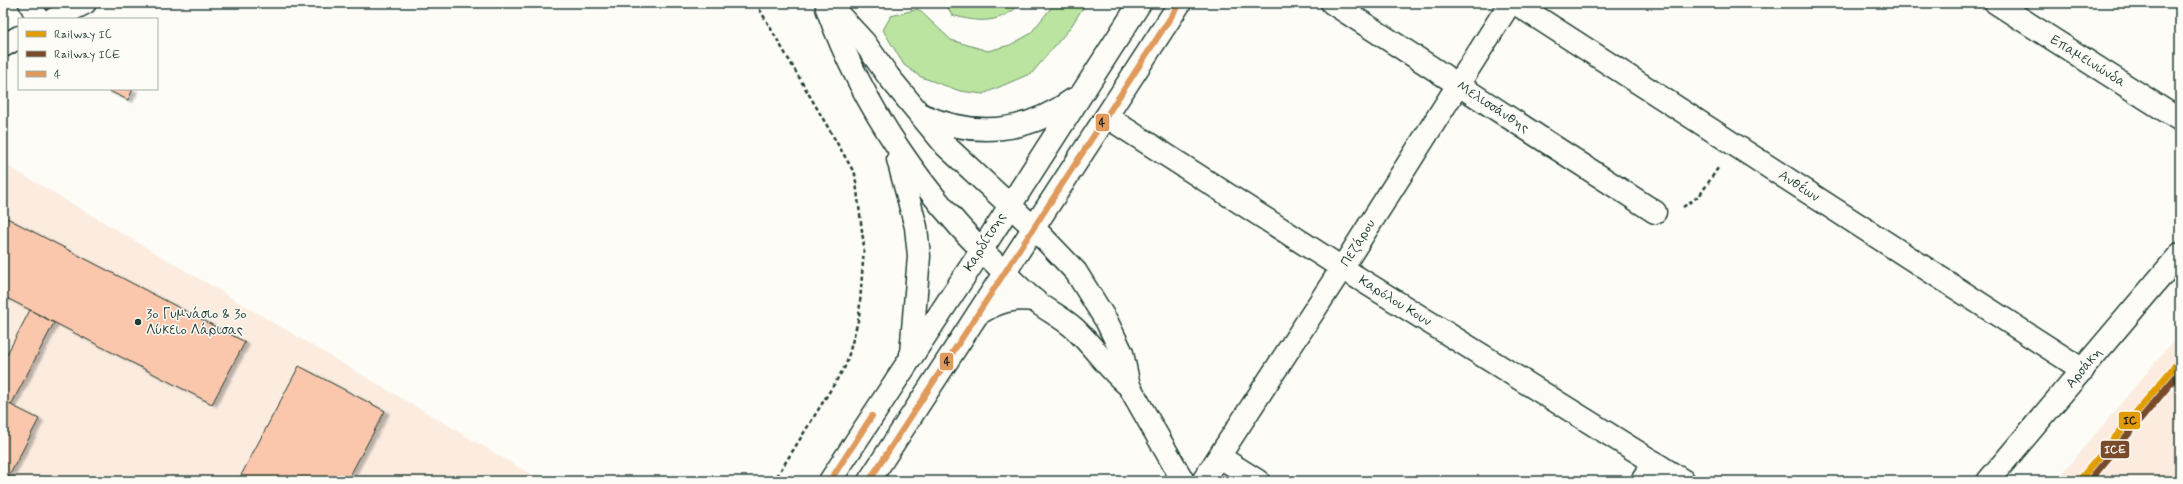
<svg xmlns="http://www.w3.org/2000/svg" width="2183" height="484" font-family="Mynerve,sans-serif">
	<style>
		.built { fill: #fcece0 }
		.green { fill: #bae4a0; stroke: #6c906a }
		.building { fill: #fbc7ac; stroke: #1f3d34; filter: url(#shadow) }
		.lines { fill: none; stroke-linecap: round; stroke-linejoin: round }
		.street-casing { stroke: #1f3d34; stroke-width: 25 }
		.secondary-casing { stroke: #1f3d34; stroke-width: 25 }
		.path { stroke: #1f3d34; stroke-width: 2.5; stroke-dasharray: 4 3; stroke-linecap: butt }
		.street { stroke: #fdfcf7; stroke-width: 22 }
		.secondary { stroke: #fdfcf7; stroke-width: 22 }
		.bus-1-casing { stroke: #fdfcf7; stroke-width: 9 }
		.bus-1 { stroke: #df9a5c; stroke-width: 6 }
		.rail-1-casing { stroke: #fdfcf7; stroke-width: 10 }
		.rail-2-casing { stroke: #fdfcf7; stroke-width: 10 }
		.rail-1 { stroke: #e19c05; stroke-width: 7 }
		.rail-2 { stroke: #7a4b2a; stroke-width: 7 }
		.poi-dot { fill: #1f3d34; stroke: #fdfcf7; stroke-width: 1.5 }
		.labels { text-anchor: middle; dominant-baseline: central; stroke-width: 3; stroke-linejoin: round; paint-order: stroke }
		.street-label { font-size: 14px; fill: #1f3d34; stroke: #fdfcf7 }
		.poi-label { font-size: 14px; fill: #1f3d34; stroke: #fdfcf7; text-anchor: start }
		.line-badge { stroke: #fdfcf7; stroke-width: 1.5 }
		.badge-label { font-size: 11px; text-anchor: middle; font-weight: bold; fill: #fff }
		.pale-badge-label { font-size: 11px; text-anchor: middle; font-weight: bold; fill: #111 }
	</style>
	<defs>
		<filter id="shadow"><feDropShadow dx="4.5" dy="2.5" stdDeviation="1" flood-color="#0004"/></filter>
	</defs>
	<rect width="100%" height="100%" fill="#fdfcf7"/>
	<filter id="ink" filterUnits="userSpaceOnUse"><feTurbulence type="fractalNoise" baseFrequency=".025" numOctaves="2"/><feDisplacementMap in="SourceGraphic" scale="8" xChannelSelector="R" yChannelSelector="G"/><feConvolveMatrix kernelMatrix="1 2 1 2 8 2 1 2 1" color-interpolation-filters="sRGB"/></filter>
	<g filter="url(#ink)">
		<g class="built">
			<path d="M3,163L542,481H3Z"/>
			<path d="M2180,333V481H2056Z"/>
		</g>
		<g class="green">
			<path d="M945,3H1022C1000,24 979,23 952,15Z"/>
			<path d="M1055,3H1086L1070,28L1032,73L983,94L960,91L921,77L904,65L883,30L891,16L918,9L951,40L988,51L1010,45L1030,34Z"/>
		</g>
		<g class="building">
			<path d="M105,89H133L128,100Z"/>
			<path d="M3,216L245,342L212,404L3,296Z"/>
			<path d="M30,310L54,323L11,405L3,401V362Z"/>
			<path d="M299,366L385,411L347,481H238Z"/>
			<path d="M3,401L39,419L7,480L3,478Z"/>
		</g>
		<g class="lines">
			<defs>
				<g id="street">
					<path d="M30,3L38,19"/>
					<path d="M1332,3L1655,212"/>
					<path d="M1515,3L2083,370"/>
					<path d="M1996,3L2180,120"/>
					<path d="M54,19L85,3"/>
					<path d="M3,46L19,37"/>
					<path d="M1107,117L1342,268L1684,481"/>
					<path d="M1220,457L1258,481"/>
					<path d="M1203,481L1342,268L1510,3"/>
					<path d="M1642,481L1654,462"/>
					<path d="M1988,481L2180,254"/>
				</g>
				<g id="secondary">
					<path d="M828,3L864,42L889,77L946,146L1034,228L1076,272L1107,322L1122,353L1129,386L1183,481"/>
					<path d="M827,8C863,108 926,199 1004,272C1013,281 1023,291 1033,299C1046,310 1062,317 1075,329C1094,347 1108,369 1129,386"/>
					<path d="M922,115C975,138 1027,133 1074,99"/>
					<path d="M898,159L916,227L919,256L911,354"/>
					<path d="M978,314C997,302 1012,297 1034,300"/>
					<path d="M830,481L981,251L1140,3"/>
					<path d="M869,481L1180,3"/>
				</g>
			</defs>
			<use href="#street" class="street-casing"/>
			<use href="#secondary" class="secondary-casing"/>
			<g class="path">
				<path d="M756,3L855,174L864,247L859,317L846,365L774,481"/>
				<path d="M1683,207L1700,195L1718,168"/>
			</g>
			<use href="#street" class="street"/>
			<use href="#secondary" class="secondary"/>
			<defs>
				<g id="bus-1">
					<path d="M830,481L872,416"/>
					<path d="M869,481L1180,3"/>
				</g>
			</defs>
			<use href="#bus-1" class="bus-1-casing"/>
			<use href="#bus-1" class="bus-1"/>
			<defs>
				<path id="rail-1" d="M2079,481L2180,360"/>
				<path id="rail-2" d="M2089,481L2180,372"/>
			</defs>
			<use href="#rail-1" class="rail-1-casing"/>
			<use href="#rail-2" class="rail-2-casing"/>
			<use href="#rail-1" class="rail-1"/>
			<use href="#rail-2" class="rail-2"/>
		</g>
	</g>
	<circle class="poi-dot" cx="138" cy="322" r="4"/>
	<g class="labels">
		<g class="street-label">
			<text transform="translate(2088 61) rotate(32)">Επαμεινώνδα</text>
			<text transform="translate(1493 107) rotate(33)">Μελισσάνθης</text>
			<text transform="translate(1799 186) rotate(33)">Ανθέων</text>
			<text transform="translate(985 242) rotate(-58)">Καρδίτσης</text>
			<text transform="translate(1358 243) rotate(-58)">Πεζάρου</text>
			<text transform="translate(1395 301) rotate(32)">Καρόλου Κουν</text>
			<text transform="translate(2084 368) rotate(-50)">Αρσάκη</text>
		</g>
		<g class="poi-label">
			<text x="146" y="314">3ο Γυμνάσιο &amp; 3ο<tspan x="146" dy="16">Λύκειο Λάρισας</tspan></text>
		</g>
	</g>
	<g class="line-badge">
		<rect x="1095" y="113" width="15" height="19" rx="4" fill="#df9a5c"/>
		<rect x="939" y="352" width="15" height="19" rx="4" fill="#df9a5c"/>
		<rect x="2118" y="411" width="23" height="19" rx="4" fill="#e19c05"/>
		<rect x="2100" y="440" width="30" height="19" rx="4" fill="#7a4b2a"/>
	</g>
	<g class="badge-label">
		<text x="2115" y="453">ICE</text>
	</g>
	<g class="pale-badge-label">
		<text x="1102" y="126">4</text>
		<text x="947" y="365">4</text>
		<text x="2130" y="424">IC</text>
	</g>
	<rect width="2183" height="484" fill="none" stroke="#fdfcf7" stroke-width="16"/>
	<rect x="8" y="8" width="2167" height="468" fill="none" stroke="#1f3d34" stroke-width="1.5" filter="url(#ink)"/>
	<rect x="18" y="18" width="140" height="72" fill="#fdfcf7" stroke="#a4b0a9"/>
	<rect x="26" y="31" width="20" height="6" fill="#e19c05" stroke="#a4b0a9"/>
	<text x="54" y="38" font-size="12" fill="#1f3d34">Railway IC</text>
	<rect x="26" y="51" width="20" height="6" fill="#7a4b2a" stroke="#a4b0a9"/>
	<text x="54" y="58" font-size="12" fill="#1f3d34">Railway ICE</text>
	<rect x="26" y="71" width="20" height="6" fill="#df9a5c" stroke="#a4b0a9"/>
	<text x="54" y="78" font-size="12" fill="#1f3d34">4</text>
</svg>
